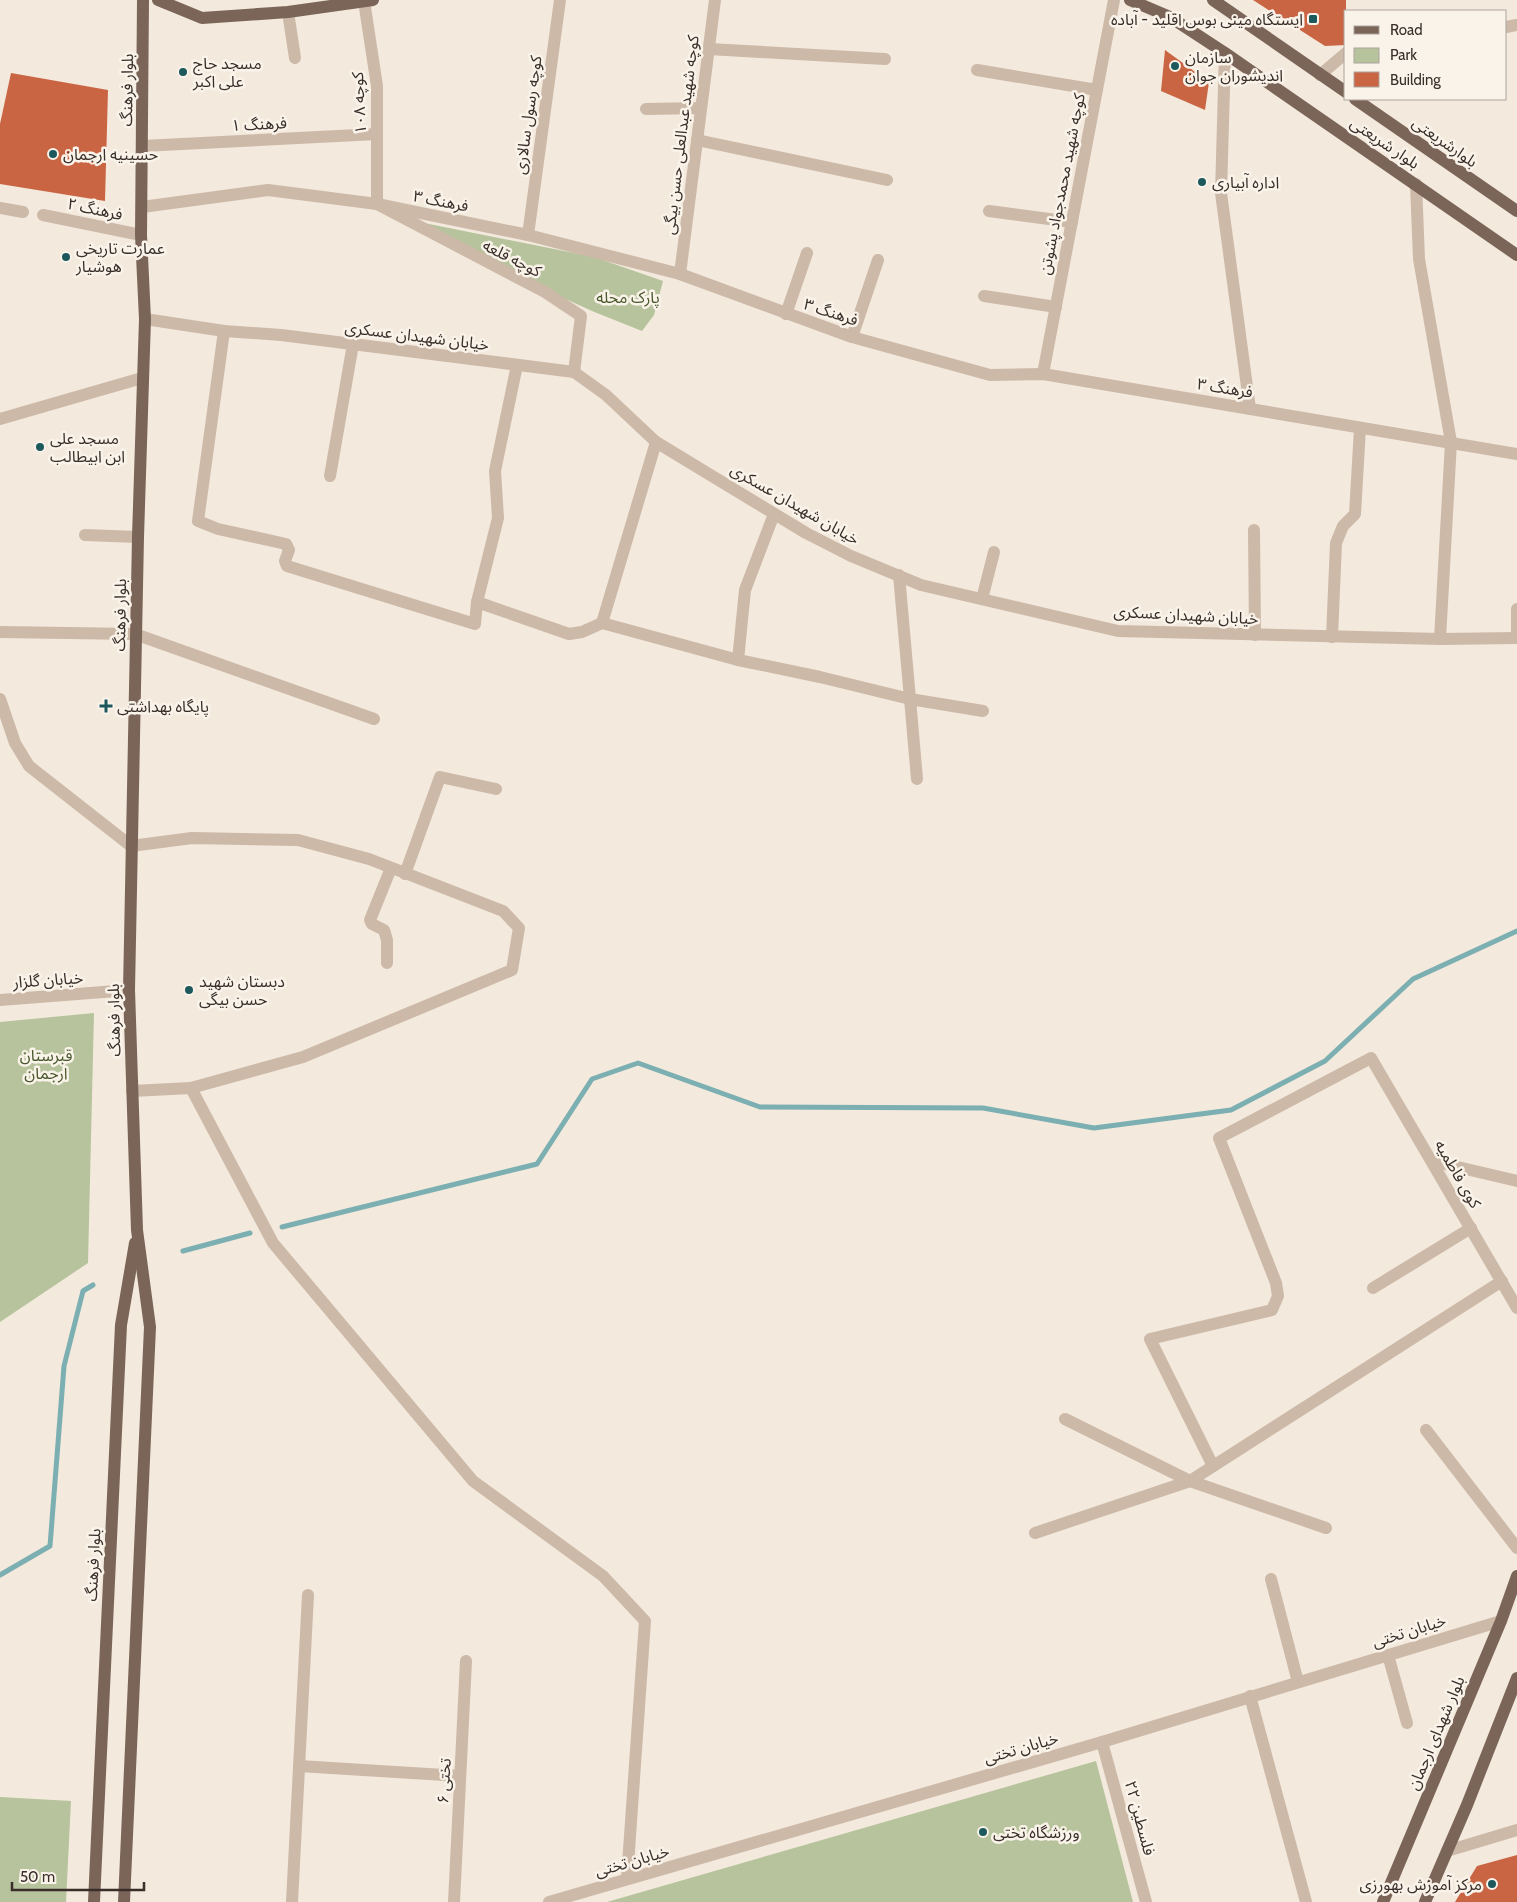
<svg xmlns="http://www.w3.org/2000/svg" width="1517" height="1902" font-family="Cabin,'Noto Sans Arabic',sans-serif">
	<style>
		.green { fill: #b6c39c }
		.lines { fill: none; stroke-linecap: round; stroke-linejoin: round }
		.stream { stroke: #7bafb1; stroke-width: 5 }
		.building { fill: #ca6544 }
		.minor { stroke: #ccb9a8; stroke-width: 12 }
		.major { stroke: #7b6559; stroke-width: 12 }
		.poi-dot { fill: #1c585c; stroke: #faf3ea; stroke-width: 2 }
		.labels { text-anchor: middle; dominant-baseline: central; stroke-width: 5; stroke-linejoin: round; paint-order: stroke }
		.poi-label { font-size: 16px; fill: #392e29; stroke: #faf3ea; text-anchor: start }
		.street-label { font-size: 16px; fill: #392e29; stroke: #faf3ea }
		.park-label { font-size: 16px; fill: #48582b; stroke: #faf3ea }
	</style>
	<rect width="100%" height="100%" fill="#f3e9dd"/>
	<g class="green">
		<path d="M424,223L594,257L663,281L654,315L642,331L592,311L419,232Z"/>
		<path d="M94,1013L88,1263L0,1322V1022Z"/>
		<path d="M1096,1761L1133,1902H607Z"/>
		<path d="M0,1797L71,1801L66,1902H0Z"/>
	</g>
	<g class="lines">
		<g class="stream">
			<path d="M282,1227L537,1164L592,1079L638,1063L760,1107L983,1108L1094,1128L1231,1110L1325,1061L1413,979L1517,931"/>
			<path d="M183,1251L250,1233"/>
			<path d="M0,1575L50,1546L64,1366L83,1291L93,1285"/>
		</g>
	</g>
	<g class="building">
		<path d="M1253,0H1346V45L1325,46Z"/>
		<path d="M1165,50L1209,82L1205,110L1161,91Z"/>
		<path d="M11,73L108,90L105,201L0,184V124Z"/>
		<path d="M1517,1855V1902H1455L1477,1866Z"/>
	</g>
	<g class="lines">
		<g class="minor">
			<path d="M364,1L377,86V204L545,292L581,316L574,372"/>
			<path d="M288,12L295,58"/>
			<path d="M1506,27L1517,25"/>
			<path d="M709,49L885,59"/>
			<path d="M1225,53L1221,193L1250,409"/>
			<path d="M977,70L1097,90"/>
			<path d="M1320,75L1346,53"/>
			<path d="M646,109L701,108"/>
			<path d="M697,140L887,180"/>
			<path d="M142,146L377,134"/>
			<path d="M1416,184L1419,259L1451,442L1440,639"/>
			<path d="M142,207L268,190L377,204L528,235L680,274L852,337L990,375L1043,374L1517,454"/>
			<path d="M0,208L23,212"/>
			<path d="M989,211L1072,222"/>
			<path d="M43,215L141,235"/>
			<path d="M528,235L560,0"/>
			<path d="M680,274L715,0"/>
			<path d="M984,296L1056,307"/>
			<path d="M786,314L807,253"/>
			<path d="M145,319L224,331L281,335L574,372L606,395L656,442L806,533L851,556L921,585L1118,631L1440,639L1517,638"/>
			<path d="M224,331L198,521L218,529L286,544L289,550L285,561L287,566L475,624L477,602L498,518L495,471L517,365"/>
			<path d="M852,337L878,260"/>
			<path d="M1043,374L1114,0"/>
			<path d="M0,419L142,378"/>
			<path d="M330,476L353,344"/>
			<path d="M1254,530L1255,635"/>
			<path d="M85,535L138,537"/>
			<path d="M982,599L994,552"/>
			<path d="M477,602L569,634L582,632L602,623L738,660L820,677L910,699L899,575"/>
			<path d="M602,623L656,442"/>
			<path d="M0,632L135,634L374,719"/>
			<path d="M1332,637L1336,543L1343,526L1355,514L1360,428"/>
			<path d="M1517,638V609"/>
			<path d="M738,660L745,590L774,514"/>
			<path d="M0,699L15,743L29,766L131,846L192,838L298,840L369,859L503,911L519,928L512,970L303,1057L191,1088"/>
			<path d="M917,779L910,699L983,711"/>
			<path d="M405,874L440,777L496,789"/>
			<path d="M387,963V940L384,930L372,924L370,920L391,868"/>
			<path d="M0,1000L129,990"/>
			<path d="M132,1091L191,1088L273,1243L473,1481L603,1576L645,1621L627,1879"/>
			<path d="M1432,1161L1517,1181"/>
			<path d="M1373,1288L1471,1228"/>
			<path d="M1065,1419L1190,1481L1326,1528"/>
			<path d="M1426,1430L1517,1548"/>
			<path d="M1213,1466L1150,1339L1272,1310L1278,1296L1276,1283L1219,1138L1371,1058L1517,1308"/>
			<path d="M1035,1533L1190,1481L1502,1281"/>
			<path d="M1271,1579L1298,1682"/>
			<path d="M1388,1655L1407,1723"/>
			<path d="M1250,1696L1306,1902"/>
			<path d="M1102,1742L1146,1902"/>
			<path d="M299,1766L460,1776"/>
			<path d="M1447,1851L1517,1830"/>
			<path d="M292,1902L308,1595"/>
			<path d="M454,1902L466,1661"/>
			<path d="M549,1902L1102,1742L1501,1621"/>
		</g>
		<g class="major">
			<path d="M158,0L202,18L288,12L373,0"/>
			<path d="M1130,0L1170,17L1225,53L1517,255"/>
			<path d="M1213,0L1346,92"/>
			<path d="M1355,99L1517,211"/>
			<path d="M94,1902L121,1325L135,1243"/>
			<path d="M124,1902L150,1327L137,1230L129,990L138,537L145,319L141,235L143,0"/>
			<path d="M1383,1902L1501,1621L1517,1576"/>
			<path d="M1425,1902L1467,1805L1517,1678"/>
		</g>
	</g>
	<g class="poi-dot">
		<rect x="1308" y="14" width="10" height="10" rx="2.5"/>
		<circle cx="1175" cy="66" r="5"/>
		<circle cx="183" cy="72" r="5"/>
		<circle cx="53" cy="154" r="5"/>
		<circle cx="1202" cy="182" r="5"/>
		<circle cx="66" cy="257" r="5"/>
		<circle cx="40" cy="447" r="5"/>
		<path d="M103.5 698.5h5v5h5v5h-5v5h-5v-5h-5v-5h5z"/>
		<circle cx="189" cy="990" r="5"/>
		<circle cx="983" cy="1832" r="5"/>
		<circle cx="1492" cy="1884" r="5"/>
	</g>
	<g class="labels">
		<g class="poi-label">
			<text x="1303" y="19" text-anchor="end">ایستگاه مینی بوس اقلید - آباده</text>
			<text x="1185" y="57">سازمان<tspan x="1185" dy="18">اندیشوران جوان</tspan></text>
			<text x="193" y="63">مسجد حاج<tspan x="193" dy="18">علی اکبر</tspan></text>
			<text x="63" y="154">حسینیه ارجمان</text>
			<text x="1212" y="182">اداره آبیاری</text>
			<text x="76" y="248">عمارت تاریخی<tspan x="76" dy="18">هوشیار</tspan></text>
			<text x="50" y="438">مسجد علی<tspan x="50" dy="18">ابن ابیطالب</tspan></text>
			<text x="117" y="706">پایگاه بهداشتی</text>
			<text x="199" y="981">دبستان شهید<tspan x="199" dy="18">حسن بیگی</tspan></text>
			<text x="993" y="1832">ورزشگاه تختی</text>
			<text x="1482" y="1884" text-anchor="end">مرکز آموزش بهورزی</text>
		</g>
		<g class="street-label">
			<text transform="translate(127 90) rotate(-89)">بلوار فرهنگ</text>
			<text transform="translate(359 103) rotate(-93)">کوچه ۱۰۸</text>
			<text transform="translate(528 115) rotate(-82)">کوچه رسول سالاری</text>
			<text transform="translate(259 124) rotate(-3)">فرهنگ ۱</text>
			<text transform="translate(681 135) rotate(-83)">کوچه شهید عبدالعلی حسن بیگی</text>
			<text transform="translate(1445 142) rotate(35)">بلوارشریعتی</text>
			<text transform="translate(1385 143) rotate(34)">بلوار شریعتی</text>
			<text transform="translate(1062 184) rotate(-79)">کوچه شهید محمدجواد پشوتن</text>
			<text transform="translate(441 201) rotate(11)">فرهنگ ۳</text>
			<text transform="translate(95 209) rotate(12)">فرهنگ ۲</text>
			<text transform="translate(512 258) rotate(27)">کوچه قلعه</text>
			<text transform="translate(831 312) rotate(18)">فرهنگ ۳</text>
			<text transform="translate(417 336) rotate(7)">خیابان شهیدان عسکری</text>
			<text transform="translate(1225 388) rotate(9)">فرهنگ ۳</text>
			<text transform="translate(795 504) rotate(30)">خیابان شهیدان عسکری</text>
			<text transform="translate(120 615) rotate(-89)">بلوار فرهنگ</text>
			<text transform="translate(1186 615) rotate(3)">خیابان شهیدان عسکری</text>
			<text transform="translate(48 980) rotate(-4)">خیابان گلزار</text>
			<text transform="translate(114 1020) rotate(-91)">بلوار فرهنگ</text>
			<text transform="translate(1458 1174) rotate(60)">کوی فاطمیه</text>
			<text transform="translate(93 1565) rotate(-87)">بلوار فرهنگ</text>
			<text transform="translate(1409 1631) rotate(-17)">خیابان تختی</text>
			<text transform="translate(1436 1733) rotate(-67)">بلوار شهدای ارجمان</text>
			<text transform="translate(1021 1748) rotate(-16)">خیابان تختی</text>
			<text transform="translate(444 1781) rotate(-87)">تختی ۶</text>
			<text transform="translate(1140 1818) rotate(75)">فلسطین ۲۲</text>
			<text transform="translate(632 1861) rotate(-16)">خیابان تختی</text>
		</g>
		<g class="park-label">
			<text x="628" y="297">پارک محله</text>
			<text x="46" y="1055">قبرستان<tspan x="46" dy="18">ارجمان</tspan></text>
		</g>
	</g>
	<rect x="1344" y="10" width="162" height="90" fill="#faf3ea" stroke="#ada49d"/>
	<rect x="1354" y="26" width="25" height="8" fill="#7b6559" stroke="#ada49d"/>
	<text x="1390" y="35" font-size="15" fill="#392e29">Road</text>
	<rect x="1354" y="48" width="25" height="15" fill="#b6c39c" stroke="#ada49d"/>
	<text x="1390" y="60" font-size="15" fill="#392e29">Park</text>
	<rect x="1354" y="72" width="25" height="15" fill="#ca6544" stroke="#ada49d"/>
	<text x="1390" y="85" font-size="15" fill="#392e29">Building</text>
	<path d="M12 1882v8h132v-8" fill="none" stroke="#392e29" stroke-width="2.5"/>
	<text x="20" y="1882" font-size="15" fill="#392e29" stroke="#faf3ea" stroke-width="4" paint-order="stroke">50 m</text>
</svg>
